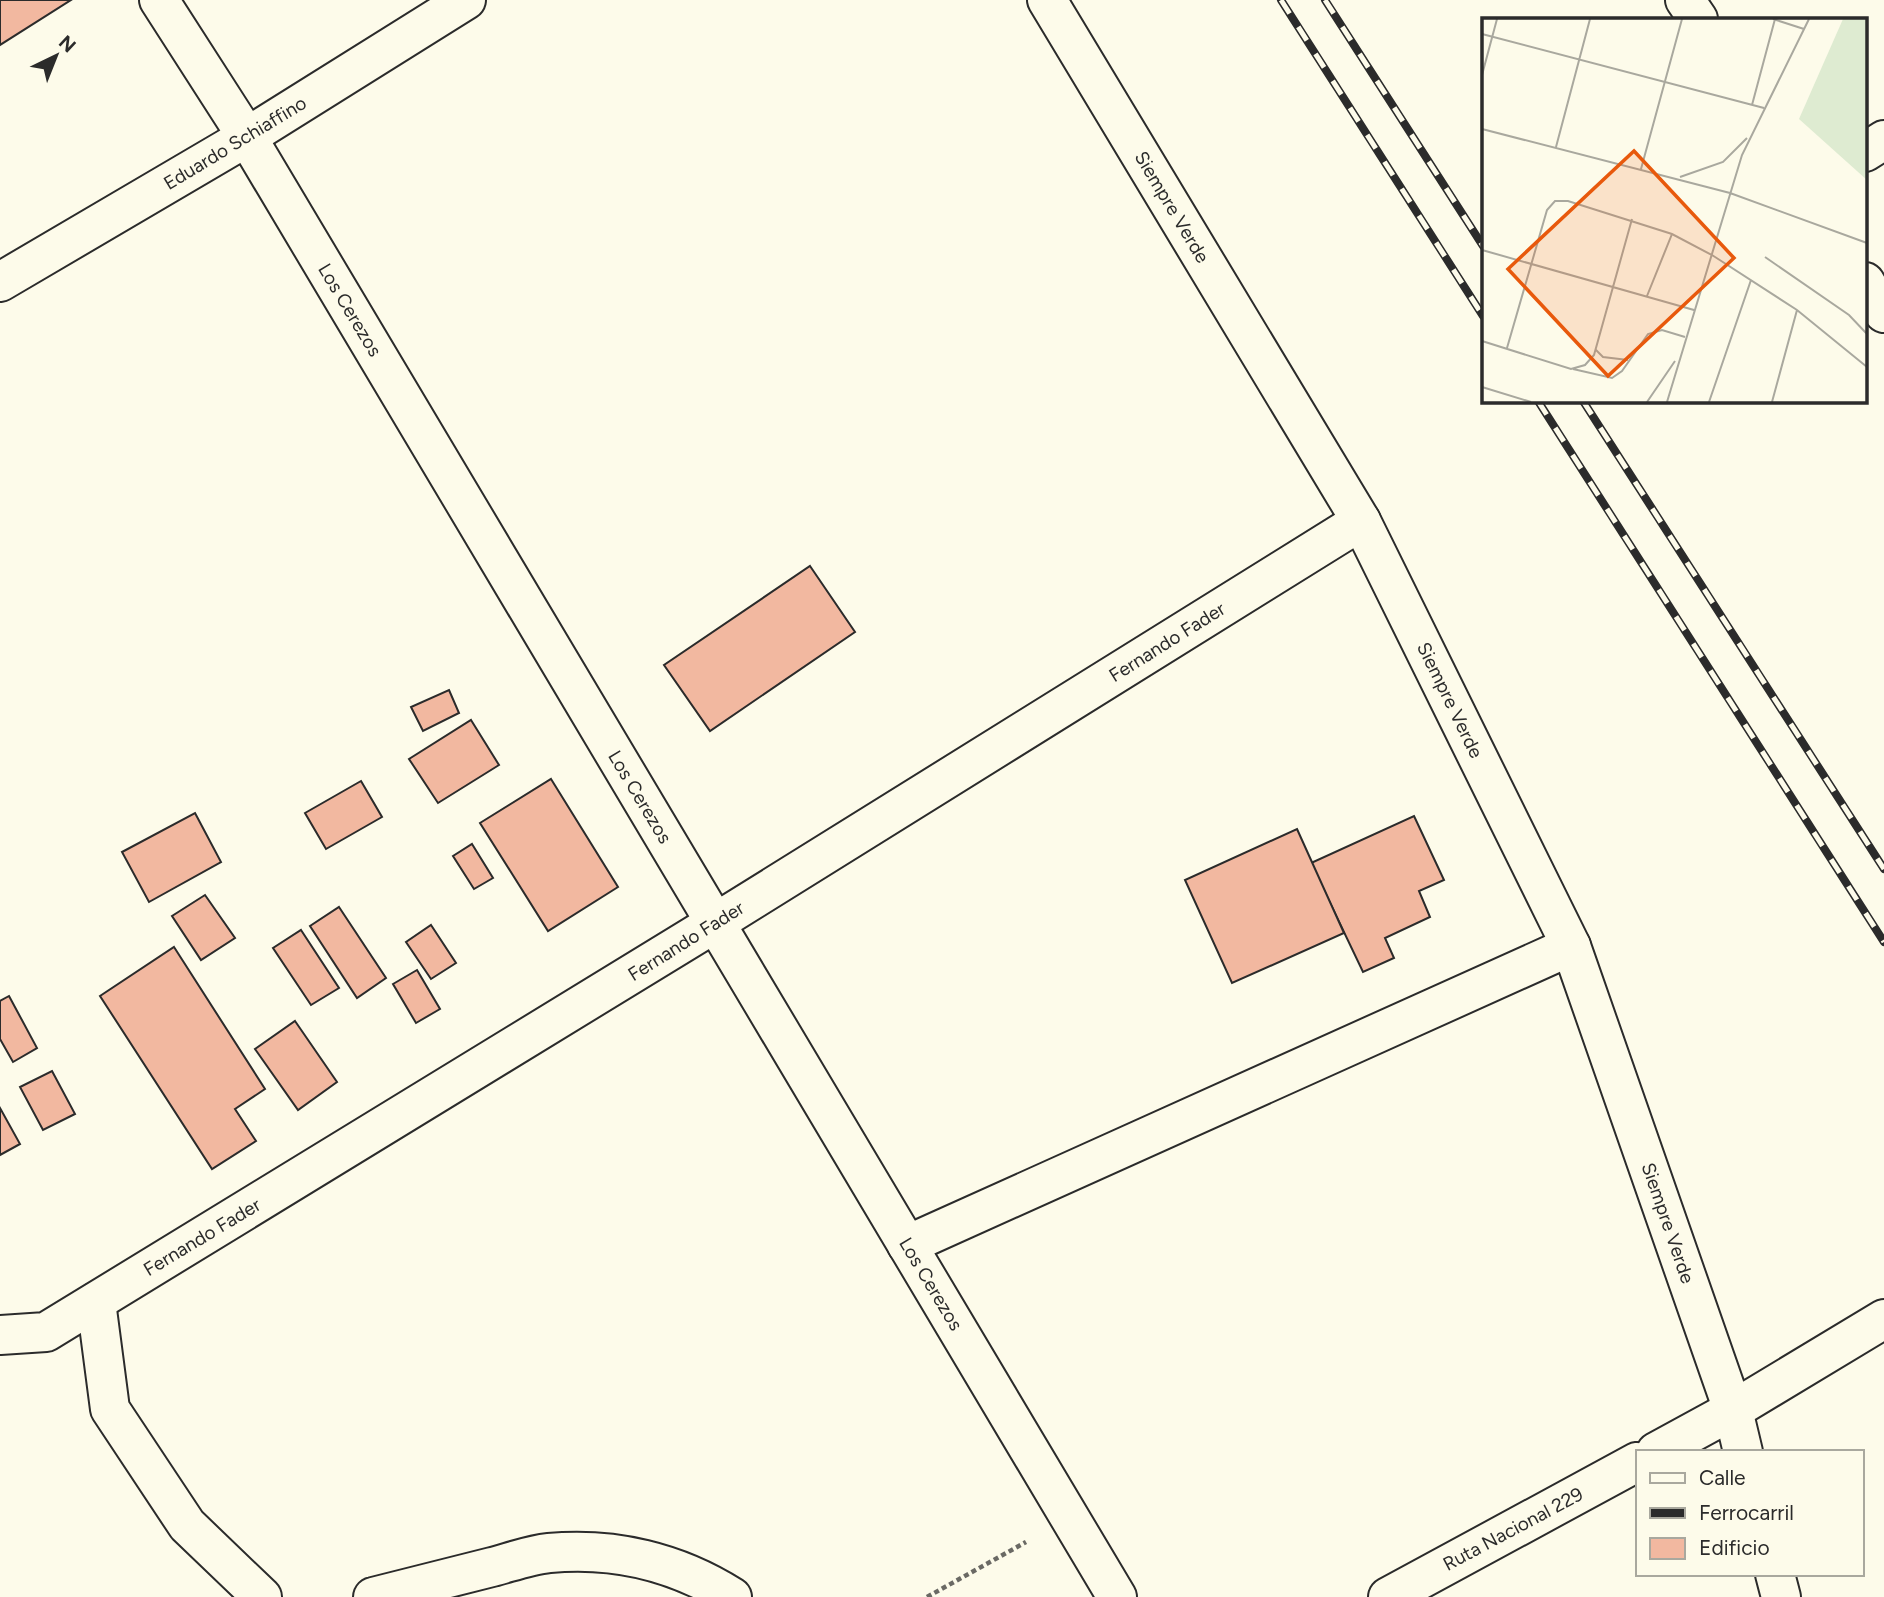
<svg xmlns="http://www.w3.org/2000/svg" width="1884" height="1597" font-family="Figtree,sans-serif">
	<style>
		.building { fill: #f2b8a0; stroke: #2b2b2b; stroke-width: 2 }
		.lines { fill: none; stroke-linecap: round; stroke-linejoin: round }
		.street-casing { stroke: #2b2b2b; stroke-width: 42 }
		.secondary-casing { stroke: #2b2b2b; stroke-width: 42 }
		.highway-casing { stroke: #2b2b2b; stroke-width: 42 }
		.path { stroke: #6a6964; stroke-width: 4.5; stroke-dasharray: 5 3.5; stroke-linecap: butt }
		.street { stroke: #fdfbea; stroke-width: 38 }
		.secondary { stroke: #fdfbea; stroke-width: 38 }
		.highway { stroke: #fdfbea; stroke-width: 38 }
		.rail-casing { stroke: #2b2b2b; stroke-width: 8 }
		.rail { stroke: #fdfbea; stroke-width: 5; stroke-dasharray: 16; stroke-linecap: butt }
		.labels { text-anchor: middle; dominant-baseline: central; stroke-width: 5; stroke-linejoin: round; paint-order: stroke }
		.street-label { font-size: 19px; fill: #2b2b2b; stroke: #fdfbea }
		.inset-road { fill: none; stroke: #a9a89e; stroke-width: 2 }
		.view { fill: #e8590c; fill-opacity: 0.15; stroke: #e8590c; stroke-width: 3.5 }
		.inset-edge { fill: none; stroke: #2b2b2b; stroke-width: 3.5 }
	</style>
	<rect width="100%" height="100%" fill="#fdfbea"/>
	<g class="building">
		<path d="M0,0H71L0,45Z"/>
		<path d="M810,566L855,632L710,731L664,665Z"/>
		<path d="M449,690L459,713L423,731L411,707Z"/>
		<path d="M471,720L499,765L438,803L409,759Z"/>
		<path d="M551,779L618,887L548,931L480,823Z"/>
		<path d="M361,781L382,817L326,849L305,813Z"/>
		<path d="M195,813L221,862L149,902L122,852Z"/>
		<path d="M1414,816L1444,880L1419,891L1430,917L1385,938L1394,958L1363,972L1311,863Z"/>
		<path d="M1297,829L1344,933L1232,983L1185,880Z"/>
		<path d="M472,844L493,878L474,889L453,856Z"/>
		<path d="M205,895L235,938L201,960L172,916Z"/>
		<path d="M339,907L386,978L357,998L310,926Z"/>
		<path d="M431,925L456,963L431,979L406,942Z"/>
		<path d="M301,930L339,988L311,1005L273,948Z"/>
		<path d="M174,947L265,1089L235,1109L256,1141L212,1169L100,996Z"/>
		<path d="M417,970L440,1009L416,1023L393,984Z"/>
		<path d="M9,996L37,1048L13,1062L0,1039V1001Z"/>
		<path d="M295,1021L337,1082L298,1110L255,1049Z"/>
		<path d="M52,1071L75,1114L43,1130L20,1087Z"/>
		<path d="M0,1108L20,1144L0,1155Z"/>
	</g>
	<g class="lines">
		<defs>
			<g id="street">
				<path d="M159,0L247,137L1117,1597"/>
				<path d="M1047,0L1361,521L1571,946L1733,1410L1743,1452"/>
				<path d="M1865,152L1884,140"/>
				<path d="M0,282L247,137L466,0"/>
				<path d="M907,1245L1571,946"/>
				<path d="M96,1302L110,1409L187,1525L262,1597"/>
				<path d="M0,1335L46,1332L715,923L1361,521"/>
				<path d="M1775,1574L1781,1597"/>
				<path d="M373,1597C413,1587 453,1577 492,1567C511,1562 530,1555 549,1553C614,1547 677,1562 732,1597"/>
			</g>
			<g id="secondary">
				<path d="M1685,0L1698,19"/>
				<path d="M1865,282L1884,313"/>
			</g>
			<g id="highway">
				<path d="M1656,1452L1733,1410L1884,1319"/>
				<path d="M1388,1597L1637,1462"/>
			</g>
		</defs>
		<use href="#street" class="street-casing"/>
		<use href="#secondary" class="secondary-casing"/>
		<use href="#highway" class="highway-casing"/>
		<path class="path" d="M927,1597L1026,1542"/>
		<use href="#street" class="street"/>
		<use href="#secondary" class="secondary"/>
		<use href="#highway" class="highway"/>
		<defs>
			<g id="rail">
				<path d="M1281,0L1483,316"/>
				<path d="M1325,0L1483,246"/>
				<path d="M1538,401L1884,942"/>
				<path d="M1583,401L1884,869"/>
			</g>
		</defs>
		<use href="#rail" class="rail-casing"/>
		<use href="#rail" class="rail"/>
	</g>
	<g class="labels">
		<g class="street-label">
			<text transform="translate(235 143) rotate(-31)">Eduardo Schiaffino</text>
			<text transform="translate(1172 207) rotate(59)">Siempre Verde</text>
			<text transform="translate(350 310) rotate(59)">Los Cerezos</text>
			<text transform="translate(1167 642) rotate(-32)">Fernando Fader</text>
			<text transform="translate(1450 700) rotate(64)">Siempre Verde</text>
			<text transform="translate(640 797) rotate(59)">Los Cerezos</text>
			<text transform="translate(686 941) rotate(-32)">Fernando Fader</text>
			<text transform="translate(1668 1223) rotate(71)">Siempre Verde</text>
			<text transform="translate(202 1237) rotate(-31)">Fernando Fader</text>
			<text transform="translate(931 1284) rotate(59)">Los Cerezos</text>
			<text transform="translate(1513 1529) rotate(-28)">Ruta Nacional 229</text>
		</g>
	</g>
	<g transform="translate(1482 18)">
		<rect width="385" height="385" fill="#fdfbea"/>
		<path d="M361,1H385V162L317,101Z" fill="#deebd1"/>
		<path class="inset-road" d="M291,1L322,11M0,16L282,90M0,57L15,1M270,87L293,1M0,111L248,175L385,225M74,129L108,1M159,151L200,1M198,159L241,144L265,120M0,232L212,292M283,239L367,297L385,316M165,278L190,216M0,323L89,351L103,347L112,337L150,201M25,330L65,192L73,183H86L190,216L230,237L315,292L385,349M114,332L121,339L146,342M91,351L130,360L140,353L166,316L180,312L203,319M0,369L49,384M165,384L193,343M185,384L260,137L327,1M227,384L269,262M290,384L315,292"/>
		<path class="view" d="M152,133L252,240L126,358L26,251Z"/>
		<rect width="385" height="385" class="inset-edge"/>
	</g>
	<rect x="1636" y="1450" width="228" height="126" fill="#fdfbea" stroke="#a9a89e" stroke-width="2"/>
	<rect x="1650" y="1473" width="35" height="10" fill="#fdfbea" stroke="#a9a89e" stroke-width="2"/>
	<text x="1699" y="1485" font-size="21" fill="#2b2b2b">Calle</text>
	<rect x="1650" y="1508" width="35" height="10" fill="#2b2b2b" stroke="#a9a89e" stroke-width="2"/>
	<text x="1699" y="1520" font-size="21" fill="#2b2b2b">Ferrocarril</text>
	<rect x="1650" y="1538" width="35" height="21" fill="#f2b8a0" stroke="#a9a89e" stroke-width="2"/>
	<text x="1699" y="1555" font-size="21" fill="#2b2b2b">Edificio</text>
	<g transform="translate(56 56) rotate(43)" stroke="#fdfbea" stroke-width="5" paint-order="stroke">
	<path d="M0-5L12 26L0 18L-12 26Z" fill="#2b2b2b"/>
	<text y="-10" font-size="19" font-weight="bold" text-anchor="middle" fill="#2b2b2b">N</text>
	</g>
</svg>
